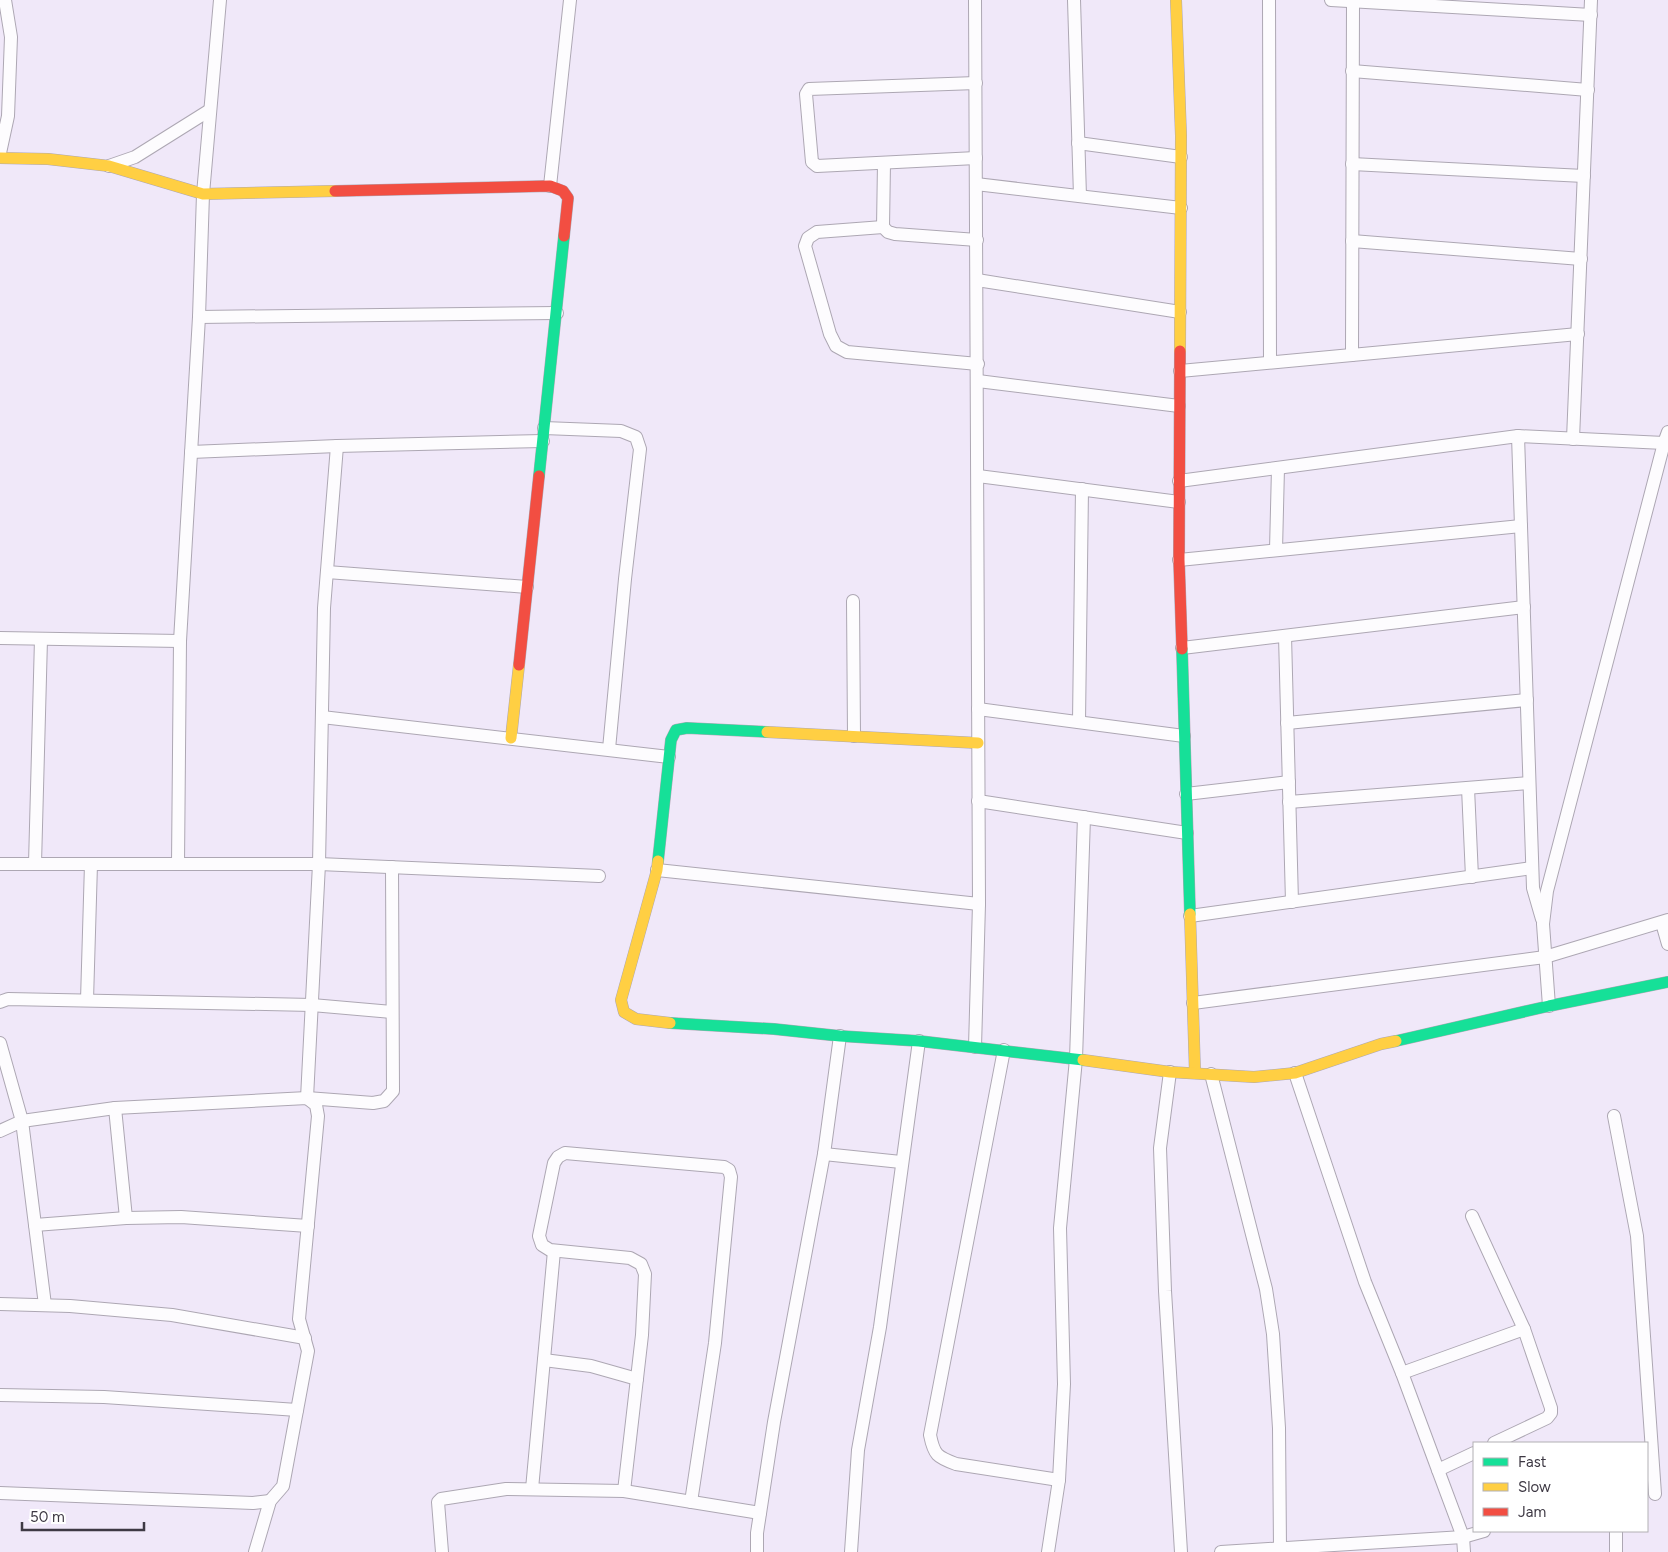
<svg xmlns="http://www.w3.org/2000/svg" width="1668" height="1552" font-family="Figtree,sans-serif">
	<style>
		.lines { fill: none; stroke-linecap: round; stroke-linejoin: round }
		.street-casing { stroke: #ada7b3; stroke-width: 14 }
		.fast-casing { stroke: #ada7b3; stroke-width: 12 }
		.slow-casing { stroke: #ada7b3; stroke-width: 12 }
		.jam-casing { stroke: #ada7b3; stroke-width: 12 }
		.street { stroke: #fdfcfe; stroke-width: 12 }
		.fast { stroke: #16e098; stroke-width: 11 }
		.slow { stroke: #ffcf43; stroke-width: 11 }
		.jam { stroke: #f24e42; stroke-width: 11 }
	</style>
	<rect width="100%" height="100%" fill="#f0e8f9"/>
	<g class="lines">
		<defs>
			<g id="street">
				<path d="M975,0L979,904L975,1047"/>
				<path d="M1074,0L1080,196"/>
				<path d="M1269,0L1270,362"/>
				<path d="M1331,0L1591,15"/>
				<path d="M1352,71L1588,90"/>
				<path d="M976,83L809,89L806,94L812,162L817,166L976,158"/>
				<path d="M1078,143L1181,157"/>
				<path d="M0,153L8,116L11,37L5,0"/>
				<path d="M1352,164L1584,176"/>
				<path d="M109,166L135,157L210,110"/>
				<path d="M976,184L1181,208"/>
				<path d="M550,186L570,0"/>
				<path d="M883,227L884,163"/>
				<path d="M977,240L895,234L888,232L883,227L817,232L808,238L805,246L830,334L836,346L847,352L978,364"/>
				<path d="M1352,241L1581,259"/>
				<path d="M977,280L1180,312"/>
				<path d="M199,317L557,313"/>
				<path d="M1352,355L1353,2"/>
				<path d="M1180,371L1578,334"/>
				<path d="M978,381L1179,406"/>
				<path d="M544,428L621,431L636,437L640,449L625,579L609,749"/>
				<path d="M1518,436L1533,888L1542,919"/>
				<path d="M1573,439L1591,0"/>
				<path d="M191,452L337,446L543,441"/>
				<path d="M978,476L1179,502"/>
				<path d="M1179,481L1518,436L1664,443L1668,442"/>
				<path d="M1276,550L1278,468"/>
				<path d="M1179,560L1521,526"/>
				<path d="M327,572L527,587"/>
				<path d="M853,601L854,736"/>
				<path d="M1285,636L1292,902"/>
				<path d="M0,638L180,641"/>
				<path d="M1182,648L1524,607"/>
				<path d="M978,709L1184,736"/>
				<path d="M322,717L669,757"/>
				<path d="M1079,722L1082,489"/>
				<path d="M1287,723L1527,700"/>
				<path d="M1468,788L1472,877"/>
				<path d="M1186,794L1289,782"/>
				<path d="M978,801L1187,833"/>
				<path d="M1289,802L1529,783"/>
				<path d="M0,864H319L599,876"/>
				<path d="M35,864L41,639"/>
				<path d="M178,864L180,641L199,317L203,194L220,0"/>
				<path d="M657,870L979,904"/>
				<path d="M1190,916L1532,868"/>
				<path d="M1662,923L1668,944"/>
				<path d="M87,1000L91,864"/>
				<path d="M0,1002L8,999L312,1005L392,1012"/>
				<path d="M1193,1003L1545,957L1668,920"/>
				<path d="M1549,1006L1543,924L1547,891L1664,443L1668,432"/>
				<path d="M0,1043L22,1121L45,1305"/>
				<path d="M1004,1050L930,1435C934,1455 937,1457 956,1464L1059,1480"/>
				<path d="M1170,1072L1160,1148L1165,1291L1181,1552"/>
				<path d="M1295,1073L1365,1282L1402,1373L1438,1470L1463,1537L1464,1552"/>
				<path d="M1211,1074L1266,1289L1273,1334L1279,1428L1280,1548"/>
				<path d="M307,1098L319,864L324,608L337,446"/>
				<path d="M115,1108L126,1218"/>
				<path d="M1614,1116L1637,1236L1655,1494"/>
				<path d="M0,1131L22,1121L115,1108L307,1098L373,1103L384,1101L393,1091L392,867"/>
				<path d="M824,1154L901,1162"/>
				<path d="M1472,1216L1524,1329L1551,1408V1413L1547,1418L1494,1443"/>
				<path d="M35,1225L126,1218L181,1217L308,1226"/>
				<path d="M0,1304L70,1306L172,1315L305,1338"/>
				<path d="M544,1360L591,1366L637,1379"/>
				<path d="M1402,1373L1524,1329"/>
				<path d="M0,1395L104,1397L297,1410"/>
				<path d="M1438,1470L1474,1453"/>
				<path d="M532,1489L554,1251"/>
				<path d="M624,1491L642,1335L645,1274L641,1264L630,1258L550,1250L542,1245L539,1236L554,1163L558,1157L565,1153L724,1167L729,1170L731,1177L715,1343L691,1502"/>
				<path d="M0,1493L253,1503L270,1501"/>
				<path d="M255,1552L270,1501L283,1486L308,1351L299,1319L318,1116L316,1105L307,1098"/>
				<path d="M442,1552L438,1502L441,1499L506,1489L624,1491L760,1513"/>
				<path d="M757,1552V1533L774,1422L824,1154L840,1036"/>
				<path d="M851,1552L858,1450L880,1327L919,1041"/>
				<path d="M1048,1552L1059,1480L1064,1384L1060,1228L1076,1059L1084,817"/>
				<path d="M1221,1552L1463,1537L1484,1531"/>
				<path d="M1616,1552V1531"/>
			</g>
			<g id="fast">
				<path d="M539,476L564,236"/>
				<path d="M1182,649L1190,914"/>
				<path d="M658,861L671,740L676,730L687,728L767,732"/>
				<path d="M670,1023L774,1029L840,1036L919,1041L1083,1060"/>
				<path d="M1396,1041L1549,1006L1668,982"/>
			</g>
			<g id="slow">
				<path d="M1176,0L1181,136L1180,351"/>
				<path d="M0,158L48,159L109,166L203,194L335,191"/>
				<path d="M767,732L978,743"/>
				<path d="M511,738L519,665"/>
				<path d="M658,861L657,870L621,1000L624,1012L636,1019L670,1023"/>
				<path d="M1190,914L1195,1073"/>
				<path d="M1083,1060L1170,1072L1254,1077L1295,1073L1381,1044L1396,1041"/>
			</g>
			<g id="jam">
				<path d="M335,191L550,186L563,191L568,198L564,236"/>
				<path d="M1180,351L1179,560L1182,649"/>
				<path d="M519,665L539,476"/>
			</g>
		</defs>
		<use href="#street" class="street-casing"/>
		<use href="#fast" class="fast-casing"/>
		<use href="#slow" class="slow-casing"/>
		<use href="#jam" class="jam-casing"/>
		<use href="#street" class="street"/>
		<use href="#fast" class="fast"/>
		<use href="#slow" class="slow"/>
		<use href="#jam" class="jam"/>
	</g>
	<rect x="1473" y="1442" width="175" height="90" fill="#ffffff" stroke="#b2b0b4"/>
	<rect x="1483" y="1458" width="25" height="8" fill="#16e098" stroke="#b2b0b4"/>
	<text x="1518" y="1467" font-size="15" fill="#3e3944">Fast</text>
	<rect x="1483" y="1483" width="25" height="8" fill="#ffcf43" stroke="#b2b0b4"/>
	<text x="1518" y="1492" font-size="15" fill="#3e3944">Slow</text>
	<rect x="1483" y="1508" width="25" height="8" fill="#f24e42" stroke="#b2b0b4"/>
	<text x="1518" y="1517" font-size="15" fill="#3e3944">Jam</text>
	<path d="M22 1522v8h122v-8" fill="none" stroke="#3e3944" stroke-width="2.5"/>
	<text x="30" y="1522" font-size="15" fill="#3e3944" stroke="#ffffff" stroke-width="4" paint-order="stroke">50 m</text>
</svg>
